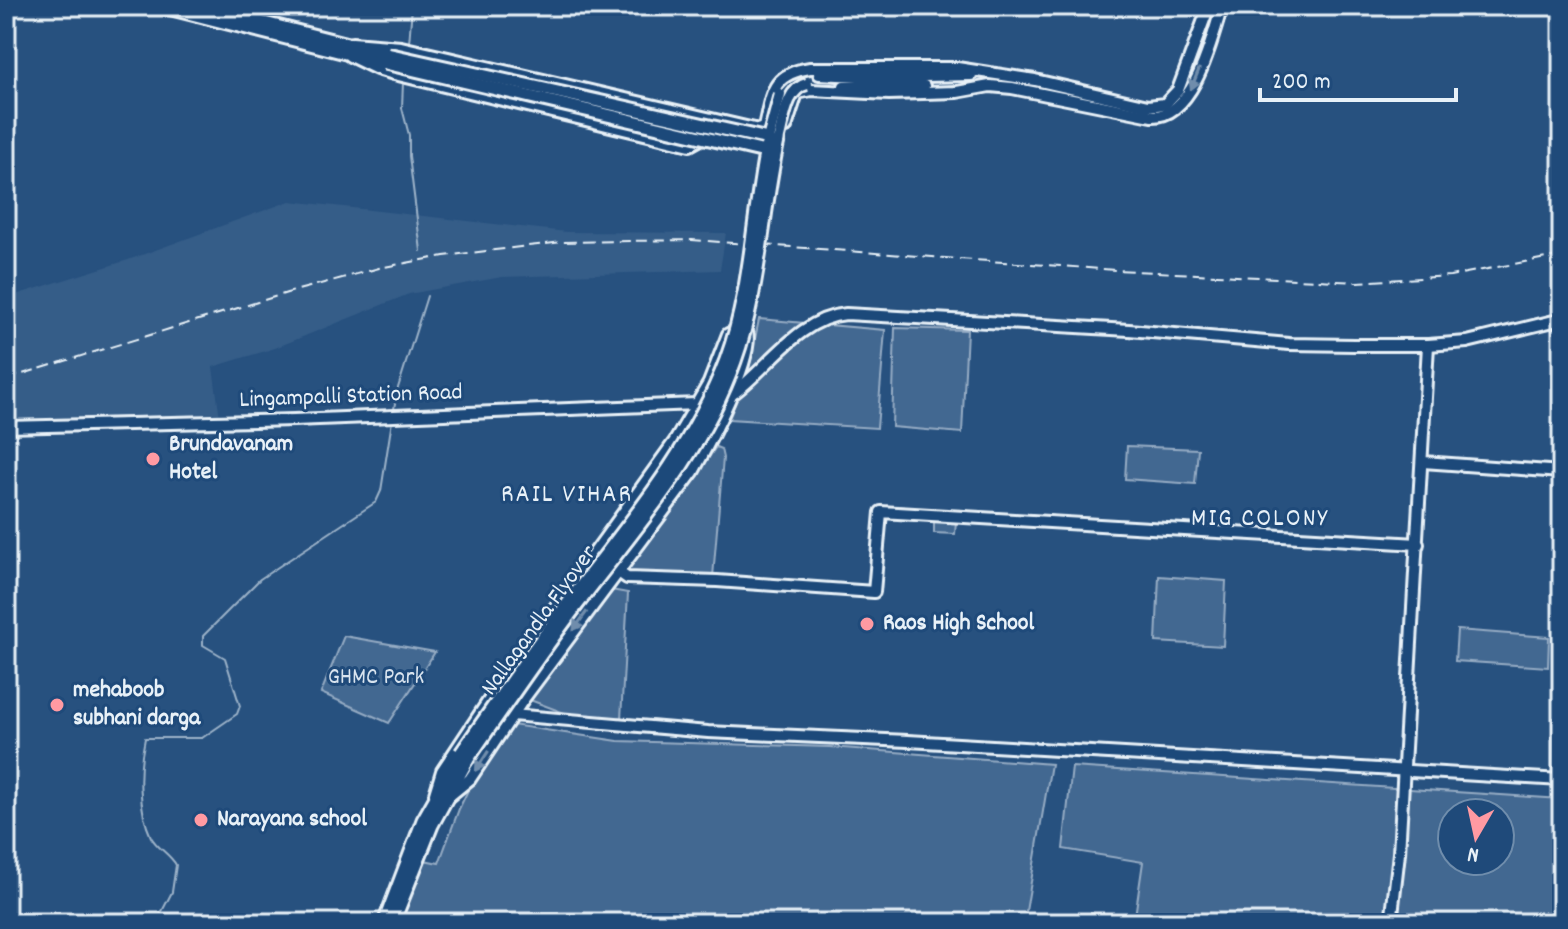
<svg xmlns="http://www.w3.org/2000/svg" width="1568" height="929" font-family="Dekko,sans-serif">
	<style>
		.built { fill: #355d88 }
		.green { fill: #436891; stroke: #96acc4; stroke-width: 2; fill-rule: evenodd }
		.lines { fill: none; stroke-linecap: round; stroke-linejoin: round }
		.stream { stroke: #9db3c9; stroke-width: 2 }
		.secondary-casing { stroke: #e8f1f8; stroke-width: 16 }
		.primary-casing { stroke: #e8f1f8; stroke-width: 17 }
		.secondary { stroke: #1f4a7a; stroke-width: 10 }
		.primary { stroke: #1f4a7a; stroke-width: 11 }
		.rail { stroke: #e8f1f8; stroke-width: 2; stroke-dasharray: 12 6; stroke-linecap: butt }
		.secondary-bridge-casing { stroke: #e8f1f8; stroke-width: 16; stroke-linecap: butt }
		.primary-bridge-casing { stroke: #e8f1f8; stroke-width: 17; stroke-linecap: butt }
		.secondary-bridge { stroke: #1f4a7a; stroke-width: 10 }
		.primary-bridge { stroke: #1f4a7a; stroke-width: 11 }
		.oneway { fill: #6f8dac }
		.poi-dot { fill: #ff9aa2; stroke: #1f4a7a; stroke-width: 3 }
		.labels { text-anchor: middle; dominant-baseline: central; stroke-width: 6; stroke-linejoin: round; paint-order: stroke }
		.street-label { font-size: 24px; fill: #e8f1f8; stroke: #1f4a7a }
		.poi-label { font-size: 24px; font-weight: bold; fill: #e8f1f8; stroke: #1f4a7a; text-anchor: start }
		.park-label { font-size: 24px; fill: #d8e3ee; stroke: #1f4a7a }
		.neighbourhood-label { font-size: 26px; letter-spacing: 2px; fill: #e8f1f8; stroke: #1f4a7a }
	</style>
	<rect width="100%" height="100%" fill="#27517f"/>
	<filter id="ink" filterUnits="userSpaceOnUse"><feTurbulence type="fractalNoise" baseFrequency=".0125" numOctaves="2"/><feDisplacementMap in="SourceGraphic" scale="16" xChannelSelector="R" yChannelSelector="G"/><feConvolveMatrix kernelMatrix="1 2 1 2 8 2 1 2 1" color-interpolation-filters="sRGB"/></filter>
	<g filter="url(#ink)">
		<path class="built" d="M290,201L567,232L726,233L720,270L502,277L409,294L275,348L213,367L220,418L67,419L6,423V298L128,260Z"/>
		<g class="green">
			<path d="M759,319L885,330L877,428L729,419L749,369Z"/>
			<path d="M895,328L967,330L962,433L892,427Z"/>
			<path d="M1127,446L1198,449L1195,484L1125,479Z"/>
			<path d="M716,447L721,449L723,458L713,577L631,576L628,573L629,566L674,509Z"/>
			<path d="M934,521L956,522L955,534L934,533Z"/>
			<path d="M1159,576L1226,581L1223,646L1156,642Z"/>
			<path d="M611,590L628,593L621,719L567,714L530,700Z"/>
			<path d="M1457,630L1549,637L1548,667L1455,661Z"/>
			<path d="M344,636L435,652L389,723L321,693Z"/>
			<path d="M1553,718H1562V773H1552Z"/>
			<path d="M512,725L618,741L830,747L1051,764L1024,923H400L424,860L439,863L459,809L469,788Z"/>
			<path d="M1072,767L1562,799V923H1134L1143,862L1063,849ZM1452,813H1500V861H1452Z"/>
		</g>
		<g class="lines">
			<g class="stream">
				<path d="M409,44L412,6"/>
				<path d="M403,82L402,108L409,135V156L421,251"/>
				<path d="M394,409L397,391L427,296"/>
				<path d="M156,923L172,892L176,865C170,854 157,848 151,837C138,809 138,769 145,738H202L237,714L240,706L225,658L203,645V636L260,579L376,502L381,491L392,421"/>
			</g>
			<defs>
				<g id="secondary">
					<path d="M352,43L401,47L759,130L764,127C772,93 771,74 810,68H957L1035,80L1148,106L1165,104L1178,90L1209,6"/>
					<path d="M350,56L377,69L394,74L690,145L699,140L705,118"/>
					<path d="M819,74L877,77L971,75"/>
					<path d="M844,86H924"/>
					<path d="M775,127H786L797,93L811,90L889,94L957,92L990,86L1012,88L1152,116C1194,118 1212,39 1222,6"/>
					<path d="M6,427L294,420L697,404C709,401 724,400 734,393C769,367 799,318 846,314L1129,330L1289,344L1354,345H1428L1467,342L1562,319"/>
					<path d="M1423,462L1562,472"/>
					<path d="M617,571L627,578L717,581L874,592L881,512L1418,544"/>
					<path d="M512,715L708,732L908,741L1562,780"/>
					<path d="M435,794L442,771L499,685L675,441L709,383L728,334L737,330L747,332C755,357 707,447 693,472L522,701L470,779L448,797"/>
					<path d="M1391,923L1399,853L1428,345"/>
				</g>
				<g id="primary">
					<path d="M160,6L385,63"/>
					<path d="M197,6L387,54"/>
					<path d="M384,923L423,820L461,753"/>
					<path d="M393,923L432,825L468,759"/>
				</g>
			</defs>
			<use href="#secondary" class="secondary-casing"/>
			<use href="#primary" class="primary-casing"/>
			<use href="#secondary" class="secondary"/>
			<use href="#primary" class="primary"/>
			<path class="rail" d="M6,379L287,293L379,268L444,256L563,242L692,240L1116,270L1357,282L1450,276L1562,255"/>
			<defs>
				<g id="secondary-bridge">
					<path d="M768,139L780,94"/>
					<path d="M778,141C784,122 785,89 807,84"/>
				</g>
				<g id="primary-bridge">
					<path d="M387,54L768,139C752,212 752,290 726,360C693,447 634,517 578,590C537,643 499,698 461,753"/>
					<path d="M385,63L765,152"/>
					<path d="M468,759C504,707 539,655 577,605C636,527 702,455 735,361C760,291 762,213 778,141"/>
				</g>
			</defs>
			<use href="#secondary-bridge" class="secondary-bridge-casing"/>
			<use href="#primary-bridge" class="primary-bridge-casing"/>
			<use href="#secondary-bridge" class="secondary-bridge"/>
			<use href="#primary-bridge" class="primary-bridge"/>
		</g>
		<defs><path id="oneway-solid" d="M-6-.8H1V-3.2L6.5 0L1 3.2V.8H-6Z" transform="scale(2)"/></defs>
		<g class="oneway">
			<use href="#oneway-solid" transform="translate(1195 79) rotate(112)"/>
			<use href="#oneway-solid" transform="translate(580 621) rotate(126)"/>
			<use href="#oneway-solid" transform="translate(482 761) rotate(123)"/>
		</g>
	</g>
	<g class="poi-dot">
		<circle cx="153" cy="459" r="8"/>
		<circle cx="867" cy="624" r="8"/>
		<circle cx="57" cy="705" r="8"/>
		<circle cx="201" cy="820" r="8"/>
	</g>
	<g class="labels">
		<g class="street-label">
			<text transform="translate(351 397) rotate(-2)">Lingampalli Station Road</text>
			<text transform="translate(540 621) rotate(-54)">Nallagandla Flyover</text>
		</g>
		<g class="poi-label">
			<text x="169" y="445">Brundavanam<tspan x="169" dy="28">Hotel</tspan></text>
			<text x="883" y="624">Raos High School</text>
			<text x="73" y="691">mehaboob<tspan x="73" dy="28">subhani darga</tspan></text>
			<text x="217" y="820">Narayana school</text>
		</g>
		<g class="park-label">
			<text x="376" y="678">GHMC Park</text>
		</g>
		<g class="neighbourhood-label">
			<text x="567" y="495">RAIL VIHAR</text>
			<text x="1260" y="519">MIG COLONY</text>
		</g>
	</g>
	<rect width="1568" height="929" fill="none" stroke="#1f4a7a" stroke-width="32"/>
	<rect x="16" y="16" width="1536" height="897" fill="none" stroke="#e8f1f8" stroke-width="3" filter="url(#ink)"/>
	<g transform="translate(1476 837) rotate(189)"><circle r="38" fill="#1f4a7a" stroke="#6f8dac" stroke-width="2"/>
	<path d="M0-6L14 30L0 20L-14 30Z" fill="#ff9aa2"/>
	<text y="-12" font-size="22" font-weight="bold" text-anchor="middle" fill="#e8f1f8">N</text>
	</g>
	<path d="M1260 88v12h196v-12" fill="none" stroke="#e8f1f8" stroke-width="4"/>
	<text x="1272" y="88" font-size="24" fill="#e8f1f8" stroke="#1f4a7a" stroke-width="6" paint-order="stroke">200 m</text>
</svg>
